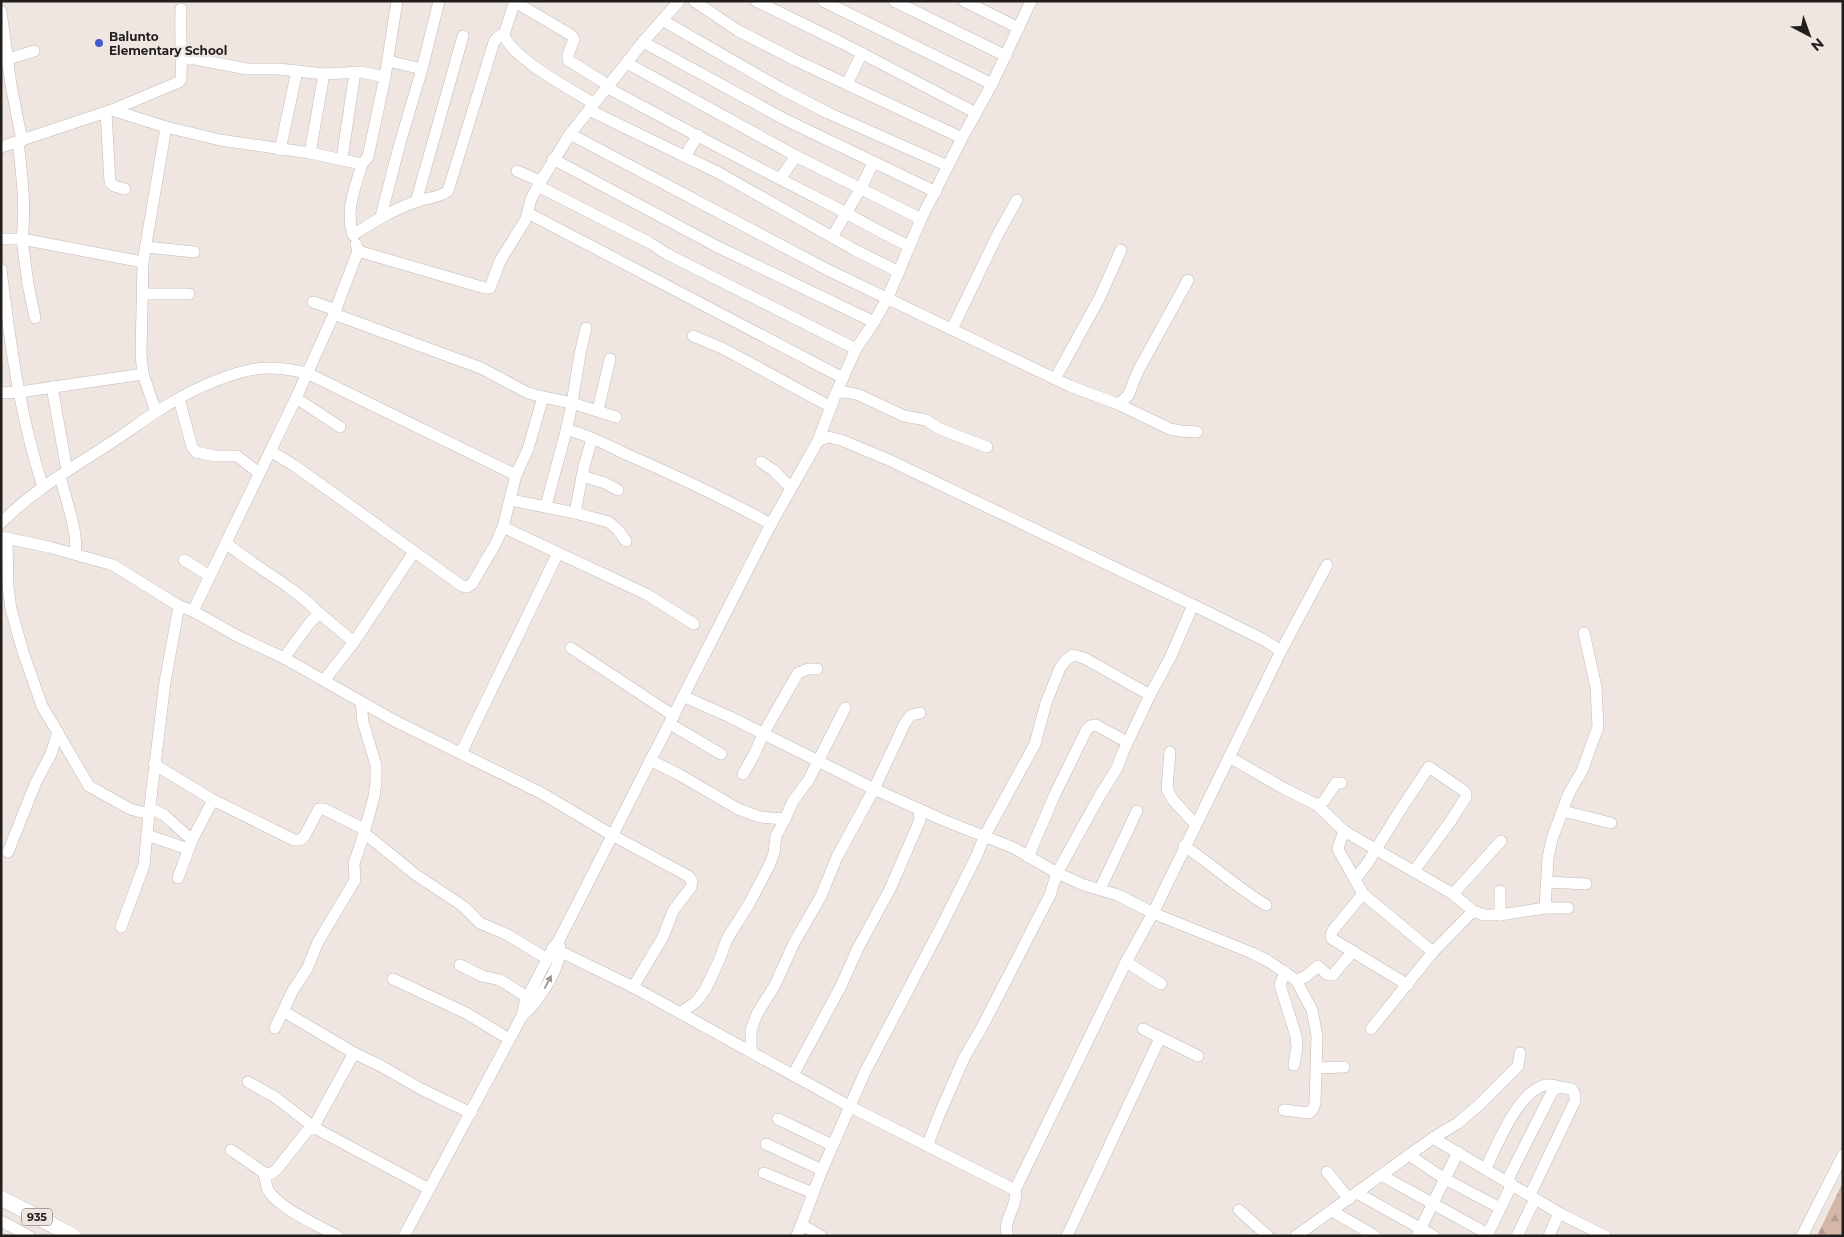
<svg xmlns="http://www.w3.org/2000/svg" width="1844" height="1237" font-family="Montserrat,sans-serif">
	<style>
		.forest { fill: url(#forest-firs) }
		.lines { fill: none; stroke-linecap: round; stroke-linejoin: round }
		.minor-casing { stroke: #c3bab5; stroke-width: 12 }
		.major-casing { stroke: #c3bab5; stroke-width: 16 }
		.minor { stroke: #fff; stroke-width: 11 }
		.major { stroke: #fff; stroke-width: 15 }
		.oneway { fill: #9b9a99 }
		.poi-dot { fill: #435acd; stroke: #efe6e1; stroke-width: 2 }
		.labels { text-anchor: middle; dominant-baseline: central; stroke-width: 4.5; stroke-linejoin: round; paint-order: stroke }
		.shield { fill: #efe6e1; stroke: #5f5a57; stroke-width: 1 }
		.shield-label { font-size: 11px; font-weight: bold; fill: #211e1c }
		.poi-label { font-size: 12px; font-weight: bold; fill: #211e1c; stroke: #efe6e1; text-anchor: start }
	</style>
	<defs>
		<pattern id="forest-firs" width="22" height="20" patternUnits="userSpaceOnUse" patternTransform="scale(1.25)"><rect width="22" height="20" fill="#d4b7a7"/><path d="M5 1l3.5 6h-7zM16 11l3.5 6h-7z" fill="#b69d8f"/></pattern>
	</defs>
	<rect width="100%" height="100%" fill="#efe6e1"/>
	<path class="forest" d="M1843,1182V1236H1817Z"/>
	<g class="lines">
		<defs>
			<g id="minor">
				<path d="M515,1L504,34C509,57 574,91 594,104"/>
				<path d="M694,1L737,30L795,60L962,138"/>
				<path d="M756,1L842,43L976,113"/>
				<path d="M823,1L992,84"/>
				<path d="M894,1L1006,56"/>
				<path d="M964,1L1019,28"/>
				<path d="M515,2L571,35L574,39L568,55V60L608,85"/>
				<path d="M1,11L11,85L22,141"/>
				<path d="M662,20L780,88L828,113L948,166"/>
				<path d="M643,42L786,120L936,192"/>
				<path d="M182,59H195L247,69H279L324,74"/>
				<path d="M2,61L34,51"/>
				<path d="M388,61L422,69"/>
				<path d="M627,63L796,156L921,219"/>
				<path d="M385,77L397,1"/>
				<path d="M847,84L862,53"/>
				<path d="M606,87C680,127 754,166 829,204C856,218 881,233 909,246"/>
				<path d="M112,110L179,82L181,79C182,56 180,32 181,9"/>
				<path d="M589,110L719,173L855,250L899,272"/>
				<path d="M106,112L110,182L114,186L125,189"/>
				<path d="M570,134L828,270L1070,386L1118,404L1170,429L1180,431L1197,432"/>
				<path d="M1,147L112,110L166,127L220,140L310,153L362,164C355,189 345,209 353,235C373,222 392,210 415,202C426,198 439,198 448,191L494,42L498,37L504,34"/>
				<path d="M280,150L297,71"/>
				<path d="M310,153L324,74L361,72L385,77L368,157L362,164"/>
				<path d="M685,156L698,135"/>
				<path d="M342,159L355,72"/>
				<path d="M553,159L716,246L874,322"/>
				<path d="M517,171L540,181"/>
				<path d="M780,179L796,156"/>
				<path d="M538,186L650,243L667,254L856,349"/>
				<path d="M416,202L463,36"/>
				<path d="M528,213L843,378"/>
				<path d="M381,216L400,143L422,69L439,1"/>
				<path d="M832,237L861,188L873,163"/>
				<path d="M1,239H22C26,207 22,175 18,142"/>
				<path d="M146,247L194,252"/>
				<path d="M358,251L485,288H490L500,261L526,219L531,199L538,186L570,134L643,42L679,1"/>
				<path d="M1,269C10,343 20,417 43,487"/>
				<path d="M142,294H189"/>
				<path d="M313,302L336,310"/>
				<path d="M334,314L481,368L528,393L543,397L572,403C566,438 554,472 546,507"/>
				<path d="M35,318L28,284L22,239L143,262"/>
				<path d="M586,328L580,354L572,403L616,417"/>
				<path d="M952,329L998,234L1017,200"/>
				<path d="M693,336L722,348L831,407"/>
				<path d="M1055,379L1099,299L1121,250"/>
				<path d="M52,387L67,471"/>
				<path d="M1,393L20,392L143,374"/>
				<path d="M836,393L846,392L859,395L904,416L926,420L940,429L987,447"/>
				<path d="M296,398L340,427"/>
				<path d="M179,399L192,447L196,452L215,456H237L259,473"/>
				<path d="M1118,404L1128,396L1138,371L1188,280"/>
				<path d="M598,410L610,359"/>
				<path d="M156,412L143,374L141,355L143,262L166,127"/>
				<path d="M568,430C589,435 609,446 628,455C677,476 725,499 771,524"/>
				<path d="M818,441L828,437L841,440L889,460L1193,605L1264,640L1281,651L1327,565"/>
				<path d="M270,451L295,466L462,586L467,587L472,584L496,543L503,527L516,475L528,449L543,397"/>
				<path d="M761,462L773,470L791,488"/>
				<path d="M60,476C65,497 79,534 75,554"/>
				<path d="M582,476L605,483L618,490"/>
				<path d="M511,500L575,513L609,522L618,530L626,541"/>
				<path d="M575,513L584,466L592,439"/>
				<path d="M1,523C34,489 76,466 115,440C129,431 142,421 156,412C184,394 218,377 250,370C270,366 288,369 307,373L516,475"/>
				<path d="M503,527L646,594L694,624"/>
				<path d="M1,537L49,547L113,565L179,606L165,682L149,814L130,809L89,786L42,706L23,652L11,609L8,587L7,539"/>
				<path d="M226,543C256,568 292,585 319,613"/>
				<path d="M184,560L210,576"/>
				<path d="M179,606L193,611L239,637L284,658L395,721L543,794L612,835L688,876L692,881L691,887L673,911L663,937L633,987"/>
				<path d="M193,611L296,398L334,314L358,251L356,244"/>
				<path d="M571,648L674,716"/>
				<path d="M284,658L308,625L319,613L354,642"/>
				<path d="M325,679L354,642L414,552"/>
				<path d="M685,697L730,717L874,789L943,820L1014,848L1057,873L1084,885L1118,895L1153,913L1252,953L1268,961L1296,980L1312,1010L1317,1036L1315,1103L1313,1109L1309,1113L1284,1110"/>
				<path d="M670,724L721,754"/>
				<path d="M1170,752L1167,789L1173,800L1196,825"/>
				<path d="M461,753L558,553"/>
				<path d="M1229,757L1285,789L1317,805L1344,831L1338,848L1339,851L1363,894L1433,952L1473,911"/>
				<path d="M650,760L680,775L738,809L760,817L785,819L793,801L808,781L845,708"/>
				<path d="M154,764L213,800L294,840H300L304,837L319,809H324L364,829"/>
				<path d="M743,774L755,753L763,734L798,673L808,669H817"/>
				<path d="M1317,805L1324,801L1336,783H1341"/>
				<path d="M150,808L164,815L192,840L178,878"/>
				<path d="M1563,811L1611,823"/>
				<path d="M1344,831L1453,894L1473,911L1484,915H1500L1545,908L1548,858L1552,839L1569,793L1582,771L1598,727L1596,687L1584,633"/>
				<path d="M363,832L416,875L463,906L480,923L508,935L547,959"/>
				<path d="M147,835L188,849"/>
				<path d="M192,840L213,800"/>
				<path d="M1184,846C1213,865 1237,888 1266,905"/>
				<path d="M8,852L36,782L51,754L58,732"/>
				<path d="M1028,857L1055,794L1087,729L1091,726L1096,725L1127,742"/>
				<path d="M1355,879L1367,864L1399,812L1429,767L1464,791L1466,794V797L1450,822L1414,871"/>
				<path d="M1547,882L1586,884"/>
				<path d="M1100,889L1137,811"/>
				<path d="M1363,894L1333,930L1331,935L1332,939L1408,985"/>
				<path d="M1453,894L1501,841"/>
				<path d="M1545,908H1568"/>
				<path d="M1500,915V891"/>
				<path d="M121,927L144,865L149,814"/>
				<path d="M553,948L633,987L849,1106L1015,1190L1126,962L1153,913L1281,651"/>
				<path d="M1126,962L1161,984"/>
				<path d="M460,965L482,976L500,980L527,997"/>
				<path d="M1285,972L1280,985L1296,1036L1297,1047L1294,1065"/>
				<path d="M393,979L466,1013L509,1039"/>
				<path d="M1296,980L1305,977L1318,966L1328,975H1333L1353,951"/>
				<path d="M283,1011L354,1053L381,1066L421,1089L471,1113"/>
				<path d="M680,1013L696,1002L705,990L719,961L727,939L749,904L769,866L774,853L776,836L785,819"/>
				<path d="M522,1016L525,1002L553,948L558,942L771,524L818,441L836,393L856,349L874,322L888,297L921,219L962,138L992,84L1031,1"/>
				<path d="M275,1028L293,990L307,969L318,942L355,880L354,863L361,843L374,797L376,781V765L363,722L361,702"/>
				<path d="M1143,1029L1198,1056"/>
				<path d="M1371,1029L1433,952"/>
				<path d="M751,1051V1030L757,1014L775,985L794,943L821,896L837,857L874,789L905,723L911,715L920,713"/>
				<path d="M1317,1068L1344,1067"/>
				<path d="M793,1075L841,986L858,948L890,889L920,820L919,809"/>
				<path d="M248,1082L275,1097L315,1128"/>
				<path d="M778,1119L832,1145"/>
				<path d="M314,1126L354,1053"/>
				<path d="M1433,1138L1458,1123L1480,1104L1518,1066L1520,1053"/>
				<path d="M766,1144L822,1170"/>
				<path d="M927,1146L940,1113L964,1058L981,1029L1050,895L1057,873L1099,797L1117,768L1123,752L1150,695L1171,656L1193,605"/>
				<path d="M231,1150L263,1172L271,1174L277,1169L307,1131L315,1128L429,1189"/>
				<path d="M1409,1155L1445,1179L1500,1208"/>
				<path d="M1486,1168C1497,1146 1525,1071 1559,1087"/>
				<path d="M263,1172C267,1179 265,1185 268,1190C278,1208 320,1226 337,1236"/>
				<path d="M1327,1172L1349,1199"/>
				<path d="M764,1173L813,1193"/>
				<path d="M1381,1175L1488,1234"/>
				<path d="M1507,1181L1553,1090L1559,1087L1572,1089L1575,1095V1101L1530,1195"/>
				<path d="M1357,1193L1434,1236"/>
				<path d="M1239,1210L1268,1236"/>
				<path d="M1332,1211L1375,1236"/>
				<path d="M1,1221L29,1236"/>
				<path d="M802,1225L821,1236"/>
				<path d="M404,1236L522,1016C537,1003 565,964 559,944"/>
				<path d="M797,1236L822,1170L865,1072L941,927L977,855L984,837L1035,744L1046,703L1060,668L1065,661L1073,655L1084,658L1150,695"/>
				<path d="M1008,1236C1001,1221 1019,1206 1015,1190"/>
				<path d="M1067,1236L1160,1038"/>
				<path d="M1296,1236L1433,1138L1559,1213L1605,1236"/>
				<path d="M1417,1236L1458,1152"/>
				<path d="M1487,1236L1512,1184"/>
				<path d="M1517,1236L1535,1199"/>
				<path d="M1549,1236L1559,1213"/>
				<path d="M1802,1236L1843,1155"/>
			</g>
			<path id="major" d="M1,1198L73,1236"/>
		</defs>
		<use href="#minor" class="minor-casing"/>
		<use href="#major" class="major-casing"/>
		<use href="#minor" class="minor"/>
		<use href="#major" class="major"/>
	</g>
	<defs><path id="oneway-solid" d="M-6-.8H1V-3.2L6.5 0L1 3.2V.8H-6Z" transform="scale(1.25)"/></defs>
	<use class="oneway" href="#oneway-solid" transform="translate(548 982) rotate(-62)"/>
	<circle class="poi-dot" cx="99" cy="43" r="5"/>
	<g class="labels">
		<rect class="shield" x="22" y="1208.5" width="30" height="17" rx="4"/>
		<g class="shield-label">
			<text x="37" y="1217">935</text>
		</g>
		<g class="poi-label">
			<text x="109" y="36">Balunto<tspan x="109" dy="14">Elementary School</tspan></text>
		</g>
	</g>
	<rect width="1844" height="1237" fill="none" stroke="#211e1c" stroke-width="5"/>
	<g transform="translate(1809 35) rotate(139)" stroke="#efe6e1" stroke-width="4" paint-order="stroke">
	<path d="M0-4L9 19L0 12L-9 19Z" fill="#211e1c"/>
	<text y="-8" font-size="14" font-weight="bold" text-anchor="middle" fill="#211e1c">N</text>
	</g>
</svg>
